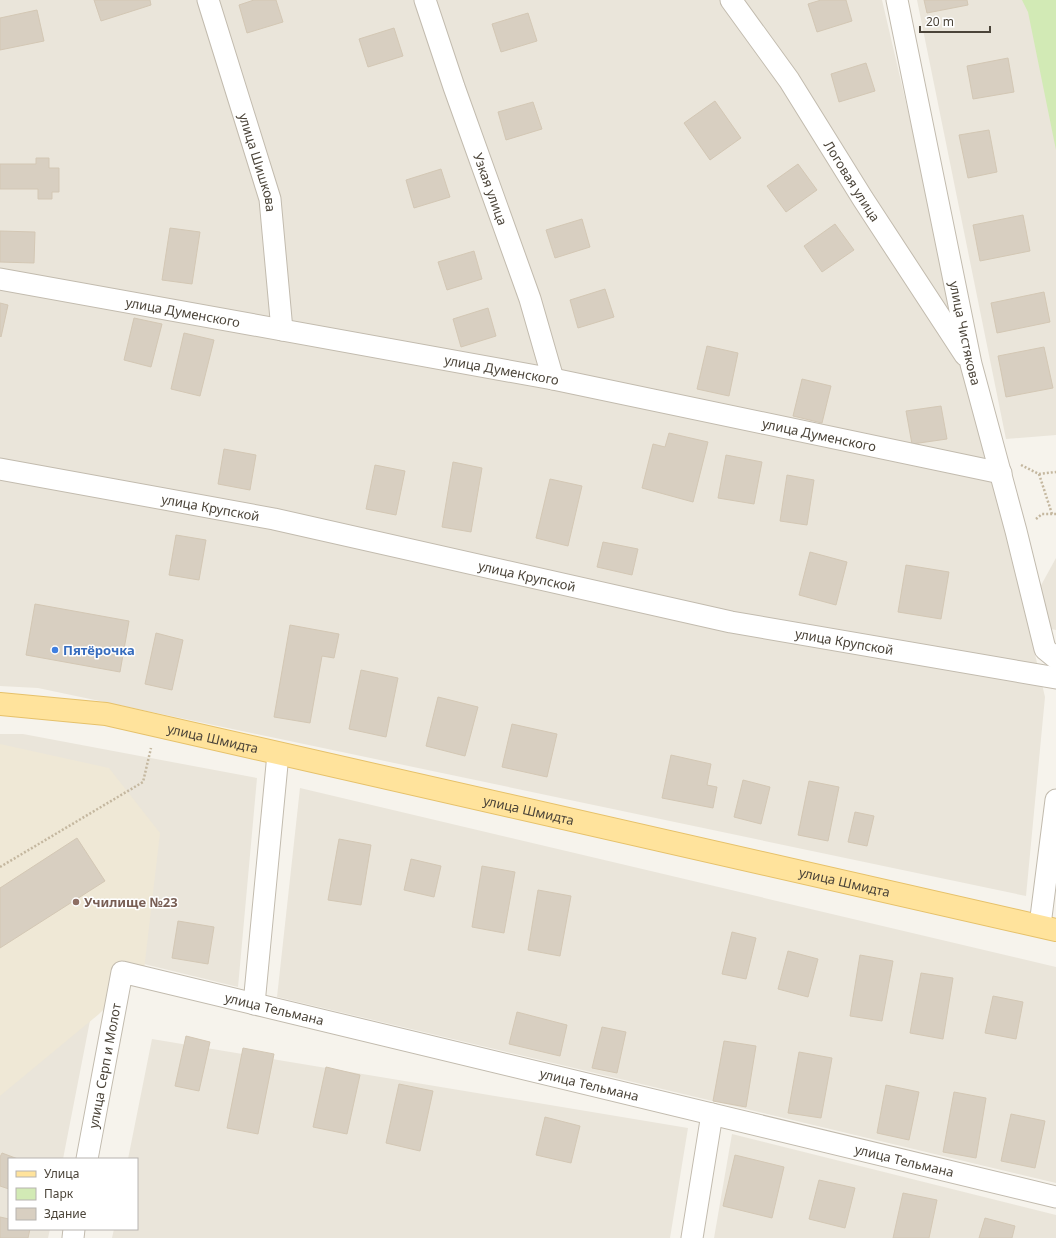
<svg xmlns="http://www.w3.org/2000/svg" width="1056" height="1238" font-family="'Noto Sans',sans-serif">
	<style>
		.residential { fill: #eae5da }
		.education { fill: #efe8d6 }
		.green { fill: #d2eab5 }
		.building { fill: #d8cfc1; stroke: #d3c7b4 }
		.lines { fill: none; stroke-linecap: round; stroke-linejoin: round }
		.minor-casing { stroke: #c2bbae; stroke-width: 23 }
		.primary-casing { stroke: #e6c16a; stroke-width: 24 }
		.path { stroke: #c4b79f; stroke-width: 2.5; stroke-dasharray: 2 2; stroke-linecap: butt }
		.minor { stroke: #fff; stroke-width: 21 }
		.primary { stroke: #ffe39c; stroke-width: 22 }
		.shop-dot { fill: #3f7fe0; stroke: #fff; stroke-width: 1.5 }
		.education-dot { fill: #8d6e63; stroke: #fff; stroke-width: 1.5 }
		.labels { text-anchor: middle; dominant-baseline: central; stroke-width: 3; stroke-linejoin: round; paint-order: stroke }
		.street-label { font-size: 13px; fill: #4b4439; stroke: #fff }
		.shop-label { font-size: 13px; font-weight: bold; fill: #366cbe; stroke: #fff; text-anchor: start }
		.education-label { font-size: 13px; font-weight: bold; fill: #785e54; stroke: #fff; text-anchor: start }
	</style>
	<rect width="100%" height="100%" fill="#f6f3ec"/>
	<g class="residential">
		<path d="M0,0H882L1045,697L1026,896L38,688L0,686Z"/>
		<path d="M917,0H1056V435L1006,439Z"/>
		<path d="M1056,558V630L1051,629L1039,589Z"/>
		<path d="M0,734H23L257,778L238,987L103,954L63,1159H9V1229H50L48,1238H0Z"/>
		<path d="M300,788L1056,967V1183L277,997Z"/>
		<path d="M152,1039L688,1128L670,1238H112L114,1229H137V1159H128Z"/>
		<path d="M732,1134L1056,1215V1238H714Z"/>
	</g>
	<path class="education" d="M0,744L109,768L160,833L144,970L99,1014L0,1096Z"/>
	<path class="green" d="M1022,0H1056V150L1028,12Z"/>
	<g class="building">
		<path d="M94,0H150L151,5L101,21Z"/>
		<path d="M254,0H276L283,22L247,33L239,5Z"/>
		<path d="M821,0H846L852,21L817,32L808,4Z"/>
		<path d="M924,0H967L968,5L927,13Z"/>
		<path d="M37,10L44,41L0,50V18Z"/>
		<path d="M528,13L537,41L501,52L492,24Z"/>
		<path d="M394,28L403,56L368,67L359,39Z"/>
		<path d="M1008,58L1014,92L973,99L967,66Z"/>
		<path d="M866,63L875,91L839,102L831,74Z"/>
		<path d="M715,101L741,138L710,160L684,123Z"/>
		<path d="M533,102L542,129L506,140L498,112Z"/>
		<path d="M989,130L997,172L968,178L959,135Z"/>
		<path d="M36,158H49V168H59V192H52V199H38V189H0V164H36Z"/>
		<path d="M798,164L817,190L786,212L767,186Z"/>
		<path d="M441,169L450,197L414,208L406,180Z"/>
		<path d="M1023,215L1030,251L980,261L973,225Z"/>
		<path d="M582,219L590,247L555,258L546,230Z"/>
		<path d="M835,224L854,250L822,272L804,246Z"/>
		<path d="M170,228L200,232L192,284L162,280Z"/>
		<path d="M0,231L35,232L34,263L0,262Z"/>
		<path d="M474,251L482,279L447,290L438,262Z"/>
		<path d="M605,289L614,317L578,328L570,300Z"/>
		<path d="M1044,292L1050,322L997,333L991,303Z"/>
		<path d="M0,303L8,305L1,337L0,336Z"/>
		<path d="M488,308L496,336L461,347L453,319Z"/>
		<path d="M134,318L162,324L151,367L124,360Z"/>
		<path d="M184,333L214,340L200,396L171,389Z"/>
		<path d="M707,346L738,353L729,396L697,389Z"/>
		<path d="M1044,347L1053,388L1006,397L998,356Z"/>
		<path d="M802,379L831,386L822,423L793,416Z"/>
		<path d="M941,406L947,439L912,444L906,411Z"/>
		<path d="M669,433L708,442L693,502L642,488L653,444L665,447Z"/>
		<path d="M224,449L256,455L250,490L218,484Z"/>
		<path d="M726,455L762,462L754,504L718,498Z"/>
		<path d="M453,462L482,468L471,532L442,527Z"/>
		<path d="M375,465L405,471L396,515L366,509Z"/>
		<path d="M787,475L814,480L807,525L780,521Z"/>
		<path d="M550,479L582,486L568,546L536,538Z"/>
		<path d="M176,535L206,540L199,580L169,575Z"/>
		<path d="M603,542L638,549L632,575L597,567Z"/>
		<path d="M810,552L847,562L836,605L799,595Z"/>
		<path d="M906,565L949,572L941,619L898,612Z"/>
		<path d="M35,604L129,621L120,672L26,655Z"/>
		<path d="M290,625L339,634L334,658L322,656L310,723L274,717Z"/>
		<path d="M156,633L183,640L172,690L145,684Z"/>
		<path d="M361,670L398,678L386,737L349,729Z"/>
		<path d="M438,697L478,707L465,756L426,746Z"/>
		<path d="M512,724L557,734L547,777L502,767Z"/>
		<path d="M671,755L711,764L707,785L717,787L713,808L662,798Z"/>
		<path d="M743,780L770,787L761,824L734,817Z"/>
		<path d="M809,781L839,787L828,841L798,835Z"/>
		<path d="M855,812L874,816L867,846L848,842Z"/>
		<path d="M77,838L105,881L0,948V888Z"/>
		<path d="M339,839L371,845L361,905L328,900Z"/>
		<path d="M411,859L441,866L434,897L404,890Z"/>
		<path d="M482,866L515,872L504,933L472,927Z"/>
		<path d="M538,890L571,896L560,956L528,950Z"/>
		<path d="M178,921L214,927L208,964L172,958Z"/>
		<path d="M732,932L756,938L746,979L722,974Z"/>
		<path d="M788,951L818,959L808,997L778,989Z"/>
		<path d="M860,955L893,961L882,1021L850,1016Z"/>
		<path d="M921,973L953,978L943,1039L910,1033Z"/>
		<path d="M993,996L1023,1002L1016,1039L985,1033Z"/>
		<path d="M517,1012L567,1025L560,1056L509,1044Z"/>
		<path d="M602,1027L626,1032L617,1073L592,1068Z"/>
		<path d="M186,1036L210,1042L199,1091L175,1086Z"/>
		<path d="M724,1041L756,1046L746,1107L713,1101Z"/>
		<path d="M243,1048L274,1054L258,1134L227,1128Z"/>
		<path d="M799,1052L832,1058L821,1118L788,1113Z"/>
		<path d="M326,1067L360,1075L347,1134L313,1127Z"/>
		<path d="M399,1084L433,1091L420,1151L386,1143Z"/>
		<path d="M886,1085L919,1092L909,1140L877,1133Z"/>
		<path d="M954,1092L986,1098L976,1158L943,1152Z"/>
		<path d="M1011,1114L1045,1121L1035,1168L1001,1161Z"/>
		<path d="M545,1117L580,1126L571,1163L536,1155Z"/>
		<path d="M2,1153L18,1159H9V1189L0,1186V1157Z"/>
		<path d="M735,1155L784,1167L772,1218L723,1206Z"/>
		<path d="M819,1180L855,1188L845,1228L809,1219Z"/>
		<path d="M903,1193L937,1200L929,1238H893Z"/>
		<path d="M0,1217L9,1219V1229H30L28,1238H0Z"/>
		<path d="M985,1218L1015,1226L1012,1238H979Z"/>
	</g>
	<g class="lines">
		<defs>
			<g id="minor">
				<path id="s1" d="M208,0L270,199L282,330"/>
				<path id="s2" d="M425,0L454,87L530,299L553,379"/>
				<path id="s3" d="M731,0L789,80L863,199L965,355"/>
				<path id="s4" d="M897,0L971,364L1016,531L1045,649L1056,658"/>
				<path id="s5" d="M0,279L553,379L1001,473"/>
				<path id="s6" d="M0,469L274,519L731,622L1056,678"/>
				<path d="M1040,925L1056,800"/>
				<path d="M254,1004L278,754"/>
				<path id="s7" d="M87,1159L122,972L1056,1197"/>
				<path d="M73,1238L74,1229"/>
				<path d="M692,1238L712,1114"/>
			</g>
			<g id="primary">
				<path id="s8" d="M0,704L106,714L1056,930"/>
			</g>
		</defs>
		<use href="#minor" class="minor-casing"/>
		<use href="#primary" class="primary-casing"/>
		<g class="path">
			<path d="M1021,465L1039,474L1056,472"/>
			<path d="M1039,474L1052,514"/>
			<path d="M1036,519L1042,514H1056"/>
			<path d="M0,867L143,782L151,748"/>
		</g>
		<use href="#minor" class="minor"/>
		<use href="#primary" class="primary"/>
	</g>
	<circle class="shop-dot" cx="55" cy="650" r="4"/>
	<circle class="education-dot" cx="76" cy="902" r="4"/>
	<g class="labels">
		<g class="street-label">
			<text stroke="none"><textPath href="#s1" startOffset="170">улица Шишкова</textPath></text>
			<text stroke="none"><textPath href="#s3" startOffset="218">Логовая улица</textPath></text>
			<text stroke="none"><textPath href="#s2" startOffset="200">Узкая улица</textPath></text>
			<text stroke="none"><textPath href="#s5" startOffset="186">улица Думенского</textPath></text>
			<text stroke="none"><textPath href="#s4" startOffset="340">улица Чистякова</textPath></text>
			<text stroke="none"><textPath href="#s5" startOffset="510">улица Думенского</textPath></text>
			<text stroke="none"><textPath href="#s5" startOffset="834">улица Думенского</textPath></text>
			<text stroke="none"><textPath href="#s6" startOffset="214">улица Крупской</textPath></text>
			<text stroke="none"><textPath href="#s6" startOffset="538">улица Крупской</textPath></text>
			<text stroke="none"><textPath href="#s6" startOffset="862">улица Крупской</textPath></text>
			<text stroke="none"><textPath href="#s8" startOffset="216">улица Шмидта</textPath></text>
			<text stroke="none"><textPath href="#s8" startOffset="540">улица Шмидта</textPath></text>
			<text stroke="none"><textPath href="#s8" startOffset="864">улица Шмидта</textPath></text>
			<text stroke="none"><textPath href="#s7" startOffset="347">улица Тельмана</textPath></text>
			<text stroke="none"><textPath href="#s7" startOffset="95">улица Серп и Молот</textPath></text>
			<text stroke="none"><textPath href="#s7" startOffset="671">улица Тельмана</textPath></text>
			<text stroke="none"><textPath href="#s7" startOffset="995">улица Тельмана</textPath></text>
		</g>
		<g class="shop-label">
			<text x="63" y="650">Пятёрочка</text>
		</g>
		<g class="education-label">
			<text x="84" y="902">Училище №23</text>
		</g>
	</g>
	<rect x="8" y="1158" width="130" height="72" fill="#ffffff" stroke="#b7b4b0"/>
	<rect x="16" y="1171" width="20" height="6" fill="#ffe39c" stroke="#b7b4b0"/>
	<text x="44" y="1178" font-size="12" fill="#4b4439">Улица</text>
	<rect x="16" y="1188" width="20" height="12" fill="#d2eab5" stroke="#b7b4b0"/>
	<text x="44" y="1198" font-size="12" fill="#4b4439">Парк</text>
	<rect x="16" y="1208" width="20" height="12" fill="#d8cfc1" stroke="#b7b4b0"/>
	<text x="44" y="1218" font-size="12" fill="#4b4439">Здание</text>
	<path d="M920 26v6h70v-6" fill="none" stroke="#4b4439" stroke-width="2"/>
	<text x="926" y="26" font-size="12" fill="#4b4439" stroke="#ffffff" stroke-width="3" paint-order="stroke">20 m</text>
</svg>
